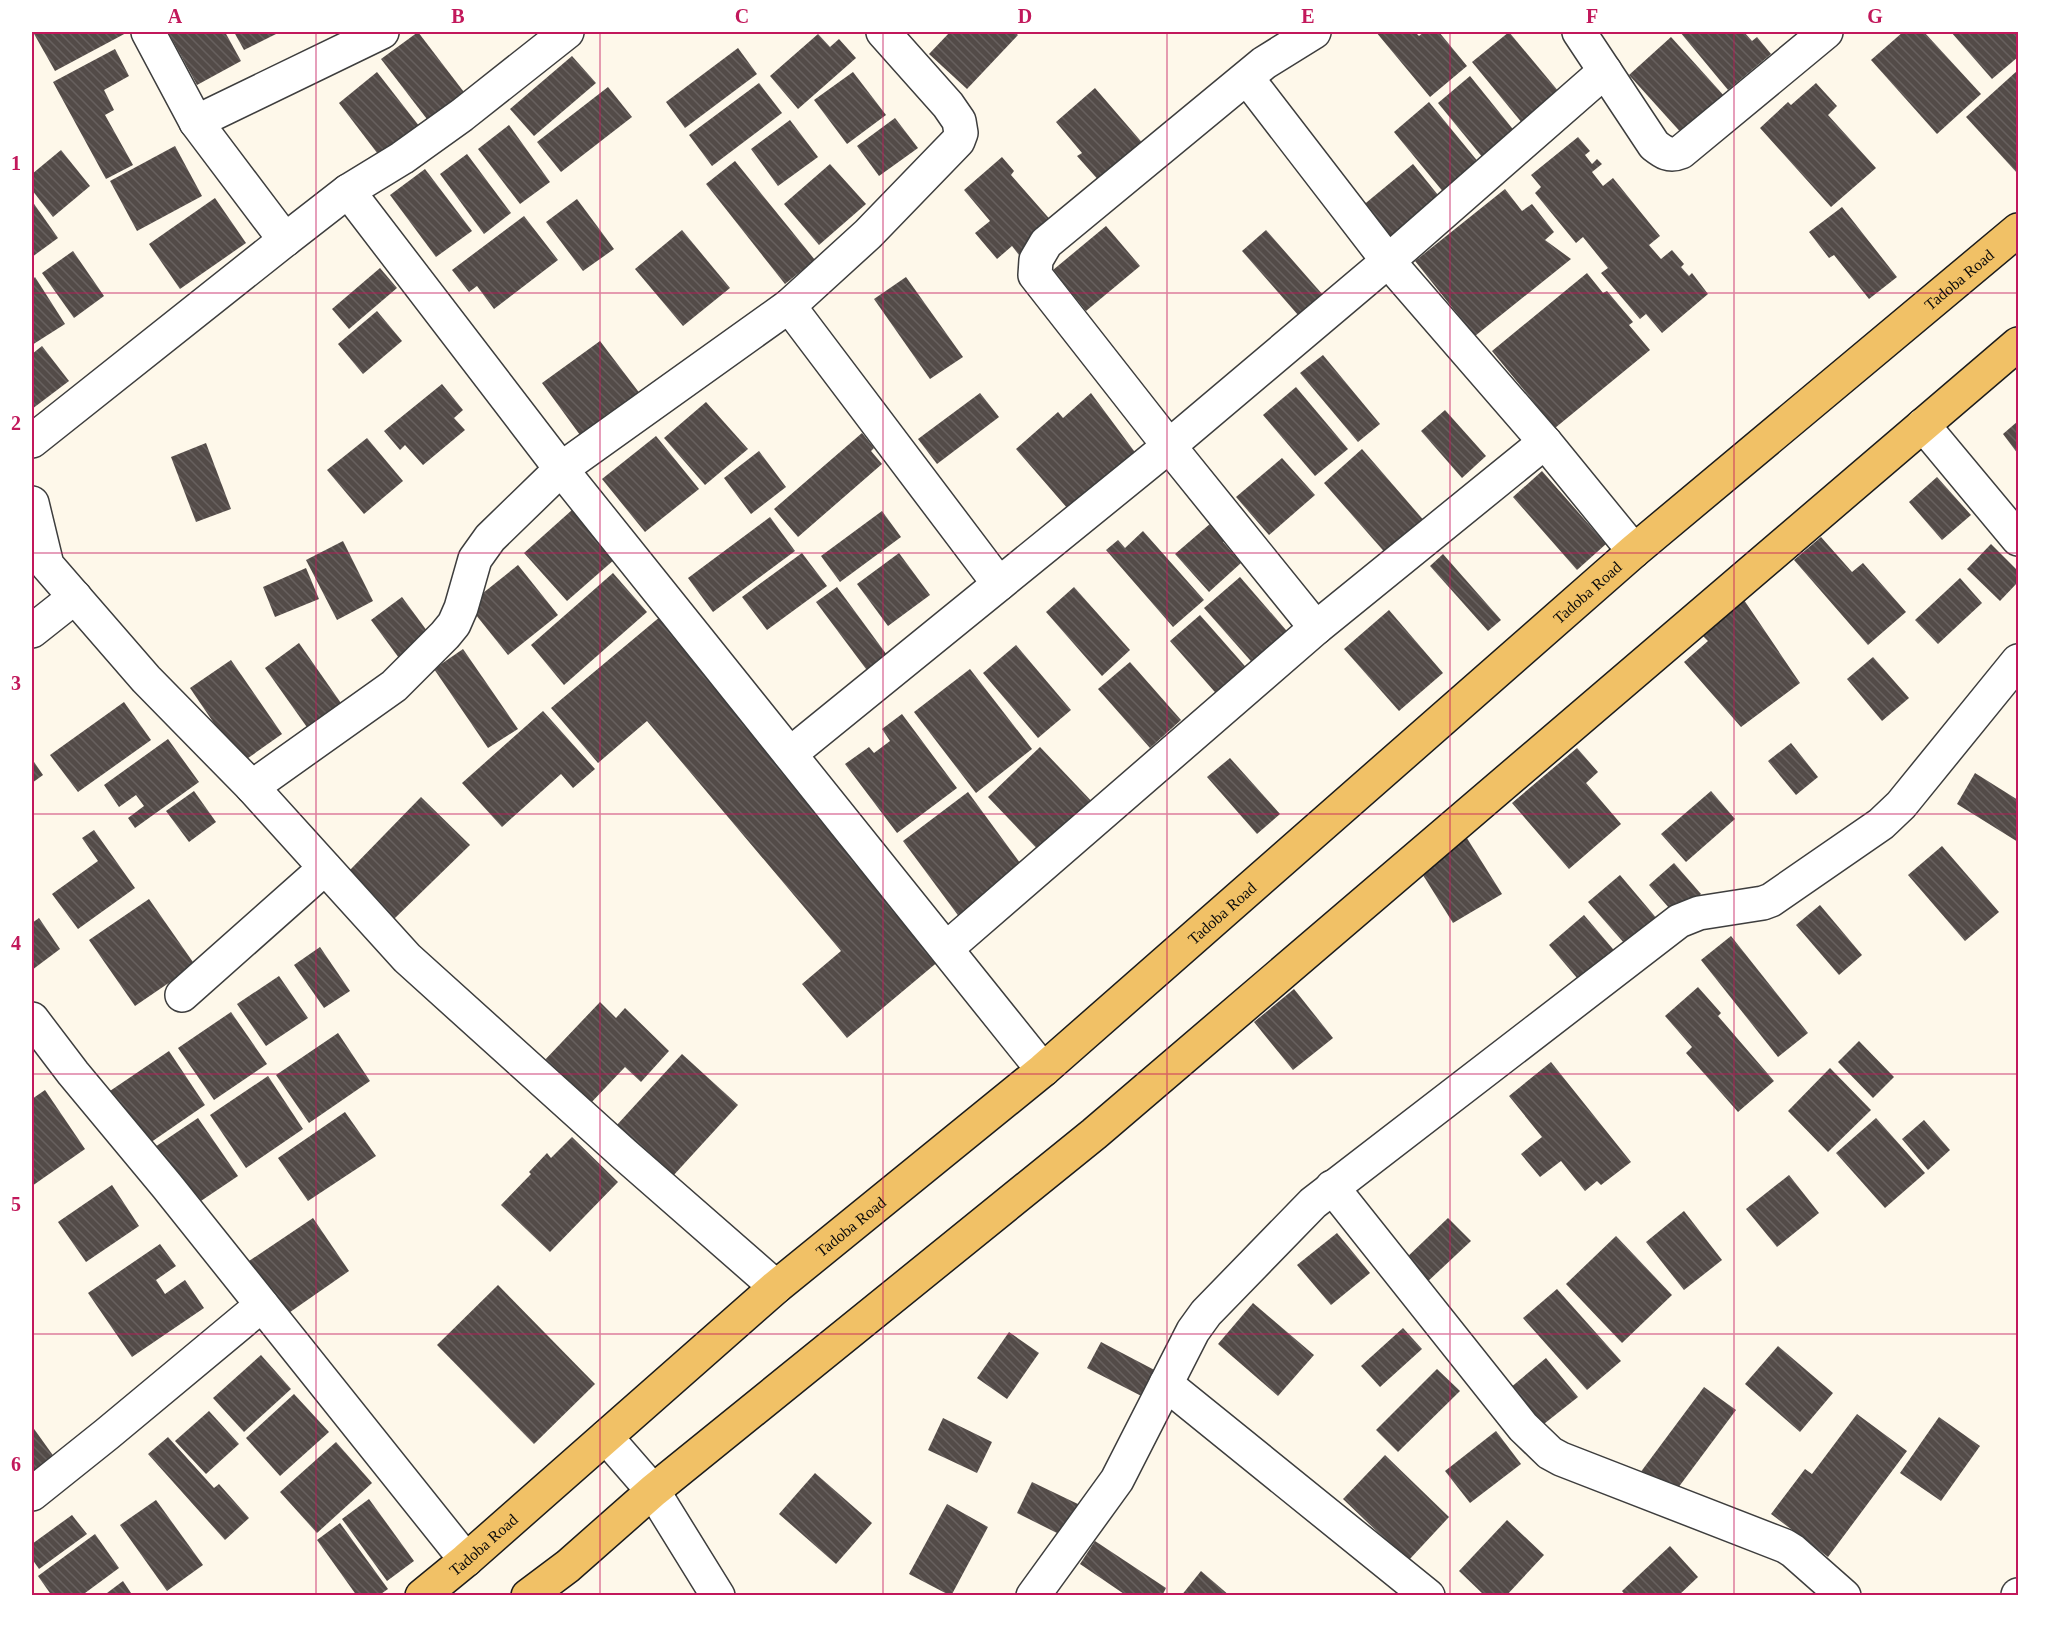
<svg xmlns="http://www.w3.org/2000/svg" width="2050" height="1627" font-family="'Times New Roman',serif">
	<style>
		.building { fill: url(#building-back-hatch) }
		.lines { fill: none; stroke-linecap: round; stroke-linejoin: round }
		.minor-casing { stroke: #3e3e3e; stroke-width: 36 }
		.tertiary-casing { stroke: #3e3e3e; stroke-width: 36 }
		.primary-casing { stroke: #1c1c1c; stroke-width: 36 }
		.minor { stroke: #fff; stroke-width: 33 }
		.tertiary { stroke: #fff; stroke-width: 33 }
		.primary { stroke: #f1c166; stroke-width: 33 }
		.grid { fill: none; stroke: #c2185b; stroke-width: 1.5; stroke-opacity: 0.55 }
		.labels { text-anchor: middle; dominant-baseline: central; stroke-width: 6; stroke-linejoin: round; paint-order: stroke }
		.street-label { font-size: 16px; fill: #0b0b0b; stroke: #fff }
		.neatline { fill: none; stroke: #c2185b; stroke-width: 2 }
		.grid-label { font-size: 20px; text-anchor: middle; font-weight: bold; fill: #c2185b }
	</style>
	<defs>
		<pattern id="building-back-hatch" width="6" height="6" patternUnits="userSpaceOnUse" patternTransform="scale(1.5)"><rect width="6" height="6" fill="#534b48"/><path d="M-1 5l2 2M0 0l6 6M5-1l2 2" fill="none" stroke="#67605e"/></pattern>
	</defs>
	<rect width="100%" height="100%" fill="#fef8ea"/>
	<g class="building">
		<path d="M33,32H128L55,71Z"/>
		<path d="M168,32H225L241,61L197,85Z"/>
		<path d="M234,32H280L244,50Z"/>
		<path d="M418,32L470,100L433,127L381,59Z"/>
		<path d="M950,32H1014L1018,35L967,89L929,54Z"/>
		<path d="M1376,32H1415L1419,36L1424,32H1439L1467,66L1430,97Z"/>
		<path d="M1509,32L1564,98L1527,129L1472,62Z"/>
		<path d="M1680,32H1744L1752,41L1757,37L1771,54L1728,90Z"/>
		<path d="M1903,32H1924L1981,94L1937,134L1871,60Z"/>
		<path d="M1951,32H2018V57L1992,79Z"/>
		<path d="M818,34L830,47L839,39L856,58L798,109L770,76Z"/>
		<path d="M1671,37L1726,98L1684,136L1629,75Z"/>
		<path d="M738,48L757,74L685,128L666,102Z"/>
		<path d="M115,49L129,76L104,90L114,110L105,115L133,165L106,179L53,82Z"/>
		<path d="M572,56L596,83L534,136L510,109Z"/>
		<path d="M2018,70V174L1966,117Z"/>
		<path d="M377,72L423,131L384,162L339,103Z"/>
		<path d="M853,72L886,115L847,144L814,100Z"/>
		<path d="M1470,76L1520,138L1488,164L1438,103Z"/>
		<path d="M759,83L782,113L712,166L689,135Z"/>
		<path d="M1816,83L1837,106L1828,115L1876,168L1831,207L1760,128L1788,102L1791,105Z"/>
		<path d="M608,87L632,117L561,172L537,142Z"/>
		<path d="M1095,88L1145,146L1101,183L1077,156L1082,153L1056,122Z"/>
		<path d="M1429,102L1484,169L1449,199L1394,132Z"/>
		<path d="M895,118L918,148L879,176L857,146Z"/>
		<path d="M790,120L818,157L778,186L751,149Z"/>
		<path d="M509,125L550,182L520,204L478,149Z"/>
		<path d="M1578,137L1590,151L1585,155L1592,164L1597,159L1602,164L1592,172L1603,186L1613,178L1660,236L1649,245L1661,259L1672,250L1684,264L1681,267L1689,276L1692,273L1708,294L1662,333L1646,314L1640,319L1601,273L1608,268L1583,237L1576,243L1535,193L1541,187L1531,175Z"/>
		<path d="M175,146L202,196L137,231L110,181Z"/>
		<path d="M61,150L90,186L53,217L32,190V174Z"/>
		<path d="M467,154L511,213L484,234L440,174Z"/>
		<path d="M1002,157L1014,171L1011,175L1054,224L1019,255L1012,246L997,259L975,233L990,221L964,190Z"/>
		<path d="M735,161L815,260L785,284L706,184Z"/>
		<path d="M830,164L866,204L819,245L784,204Z"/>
		<path d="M1413,164L1442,200L1384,247L1361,207Z"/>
		<path d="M425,169L472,231L436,257L390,195Z"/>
		<path d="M1505,189L1522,211L1532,204L1554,232L1545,240L1571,259L1475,336L1415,261Z"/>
		<path d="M215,198L246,243L180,289L149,244Z"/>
		<path d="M577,199L614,249L583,271L546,222Z"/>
		<path d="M32,201L58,238L32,257Z"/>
		<path d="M1842,207L1897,277L1869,299L1834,255L1829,258L1809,232Z"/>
		<path d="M524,216L558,260L494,309L477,286L469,292L452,270Z"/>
		<path d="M1106,226L1140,266L1086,311L1053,270Z"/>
		<path d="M682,230L730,288L683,326L635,269Z"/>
		<path d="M1266,230L1330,303L1306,324L1242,251Z"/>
		<path d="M73,251L104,296L74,318L42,273Z"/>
		<path d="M380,268L397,288L349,329L332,309Z"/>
		<path d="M1587,273L1603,293L1607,291L1633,322L1629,325L1650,350L1555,428L1492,351Z"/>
		<path d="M35,277L65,324L32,345V280Z"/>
		<path d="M906,277L963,357L930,379L874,299Z"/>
		<path d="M377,311L402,341L363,374L338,344Z"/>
		<path d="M600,341L647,403L618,425L609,413L580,435L542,383Z"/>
		<path d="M42,346L69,381L32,409V354Z"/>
		<path d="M1323,355L1380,424L1358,442L1300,373Z"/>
		<path d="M442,384L463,410L454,418L465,430L423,465L405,445L400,450L384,431Z"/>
		<path d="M1296,387L1348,449L1315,476L1263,415Z"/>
		<path d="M980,393L999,417L937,464L918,439Z"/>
		<path d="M1091,393L1137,455L1102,483L1100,480L1068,509L1016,449L1058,412L1063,418Z"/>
		<path d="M706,402L748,449L705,485L664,438Z"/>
		<path d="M1445,410L1486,456L1462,478L1421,431Z"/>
		<path d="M2018,421V454L2003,434Z"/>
		<path d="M862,433L874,448L871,451L882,464L798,537L774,509Z"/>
		<path d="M656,436L699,489L645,532L602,479Z"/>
		<path d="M367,438L403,481L364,514L327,470Z"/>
		<path d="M206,443L231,509L196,522L171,457Z"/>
		<path d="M1362,449L1426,523L1388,556L1324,483Z"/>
		<path d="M759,451L786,487L751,514L724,478Z"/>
		<path d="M1282,458L1315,495L1269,535L1236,497Z"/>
		<path d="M1542,471L1606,544L1577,570L1513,497Z"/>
		<path d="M1937,477L1971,515L1942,540L1909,502Z"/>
		<path d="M572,510L615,559L567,601L524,553Z"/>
		<path d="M882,511L901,537L840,582L821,556Z"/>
		<path d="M770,517L795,551L713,612L688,578Z"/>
		<path d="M1211,523L1226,539L1223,542L1241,563L1209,592L1175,554Z"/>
		<path d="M1143,531L1204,600L1173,627L1106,550L1118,540L1125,548Z"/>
		<path d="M1821,537L1852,572L1863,563L1906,612L1868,645L1794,560Z"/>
		<path d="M343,541L373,601L337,620L306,560Z"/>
		<path d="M1991,544L2018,571V582L2000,601L1967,569Z"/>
		<path d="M802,553L827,586L767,630L742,597Z"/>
		<path d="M899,553L930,595L888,626L857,584Z"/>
		<path d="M1443,554L1501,620L1488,631L1430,566Z"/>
		<path d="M518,565L558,615L508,655L468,605Z"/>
		<path d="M306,568L319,599L275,617L263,587Z"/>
		<path d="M613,573L647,612L564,685L531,645Z"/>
		<path d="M1240,577L1292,637L1257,668L1204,608Z"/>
		<path d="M1960,578L1982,603L1938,644L1915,620Z"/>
		<path d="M837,587L895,666L875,681L816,602Z"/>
		<path d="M1074,587L1130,650L1102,676L1046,612Z"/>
		<path d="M402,597L430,635L399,658L371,620Z"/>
		<path d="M1744,600L1800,683L1741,727L1684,662L1708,641L1703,636Z"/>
		<path d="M1389,610L1443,673L1399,711L1344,649Z"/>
		<path d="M1200,615L1251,673L1221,699L1170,641Z"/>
		<path d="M661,616L946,955L847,1038L802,984L841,951L647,721L598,763L551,708Z"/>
		<path d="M299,643L343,706L309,730L265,668Z"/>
		<path d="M1016,645L1071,710L1038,738L983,673Z"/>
		<path d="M463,649L518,729L488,748L434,669Z"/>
		<path d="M1873,657L1909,698L1882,721L1847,679Z"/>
		<path d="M231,660L282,734L241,763L190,688Z"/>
		<path d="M1130,662L1181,720L1150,748L1098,689Z"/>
		<path d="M970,669L1032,749L976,793L914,712Z"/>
		<path d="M124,702L151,740L78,792L50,755Z"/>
		<path d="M543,711L595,769L573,788L561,774L502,827L462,783Z"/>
		<path d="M902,714L957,788L897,833L845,764L869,747L874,753L890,741L882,729Z"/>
		<path d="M168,739L199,782L135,828L128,818L144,806L136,795L119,807L104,785Z"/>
		<path d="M1791,743L1818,777L1796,795L1768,761Z"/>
		<path d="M1040,747L1097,807L1045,857L988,797Z"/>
		<path d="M1577,748L1598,772L1586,783L1621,824L1569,869L1512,803Z"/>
		<path d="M1230,758L1280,814L1257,834L1207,777Z"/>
		<path d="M32,759L43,775L32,783Z"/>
		<path d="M1975,773L2018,800V842L1957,804Z"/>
		<path d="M194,791L216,822L189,842L166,811Z"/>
		<path d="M1711,791L1735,819L1686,862L1661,834Z"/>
		<path d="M968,792L1028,874L963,922L903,841Z"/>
		<path d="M421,797L470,845L394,919L350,870Z"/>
		<path d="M94,830L135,888L78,929L52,894L98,861L82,838Z"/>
		<path d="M1465,835L1502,894L1453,923L1416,864Z"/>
		<path d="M1942,846L1999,912L1965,941L1908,875Z"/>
		<path d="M1674,863L1701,894L1676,916L1649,885Z"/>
		<path d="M1620,875L1663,926L1632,952L1588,902Z"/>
		<path d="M149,899L195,965L135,1006L89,940Z"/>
		<path d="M1820,905L1862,955L1839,975L1796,925Z"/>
		<path d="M1584,915L1618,955L1583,985L1549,945Z"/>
		<path d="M39,918L60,949L32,970V923Z"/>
		<path d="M1731,936L1808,1033L1778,1057L1701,960Z"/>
		<path d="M320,947L350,991L324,1008L294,965Z"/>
		<path d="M279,976L308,1018L266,1046L237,1004Z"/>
		<path d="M1698,987L1721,1013L1718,1016L1774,1081L1738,1112L1686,1053L1692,1047L1665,1016Z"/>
		<path d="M1294,989L1333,1038L1293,1070L1254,1022Z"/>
		<path d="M600,1002L616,1018L625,1008L669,1051L641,1082L625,1067L588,1106L542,1063Z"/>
		<path d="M231,1012L267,1064L214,1100L178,1048Z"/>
		<path d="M338,1033L370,1081L309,1123L276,1075Z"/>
		<path d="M1859,1041L1894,1077L1873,1098L1838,1062Z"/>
		<path d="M169,1051L205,1105L144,1147L107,1093Z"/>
		<path d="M682,1054L738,1105L672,1177L616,1126Z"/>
		<path d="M1551,1062L1631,1162L1601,1185L1597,1181L1585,1191L1561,1161L1540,1177L1521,1154L1542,1137L1509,1096Z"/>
		<path d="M1830,1068L1871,1110L1828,1152L1788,1111Z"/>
		<path d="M268,1076L303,1129L246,1168L210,1115Z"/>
		<path d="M45,1090L85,1149L32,1186V1099Z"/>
		<path d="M345,1112L376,1156L308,1201L278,1158Z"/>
		<path d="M198,1118L238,1176L189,1209L149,1151Z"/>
		<path d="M1876,1118L1925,1173L1885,1208L1836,1153Z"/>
		<path d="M1924,1120L1950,1150L1928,1170L1902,1139Z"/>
		<path d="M572,1137L618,1182L550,1252L501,1205L531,1174L529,1172L547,1153L551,1158Z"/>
		<path d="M1789,1175L1819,1213L1777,1247L1746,1209Z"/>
		<path d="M112,1185L139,1226L86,1262L58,1222Z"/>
		<path d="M1684,1211L1722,1260L1684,1290L1646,1242Z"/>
		<path d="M313,1218L349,1271L283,1317L246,1263Z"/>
		<path d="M1448,1218L1471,1241L1425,1284L1403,1261Z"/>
		<path d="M1337,1233L1370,1273L1331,1305L1297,1265Z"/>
		<path d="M1616,1236L1672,1295L1622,1343L1566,1284Z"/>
		<path d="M160,1244L176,1266L156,1280L165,1294L185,1280L204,1308L132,1357L88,1293Z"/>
		<path d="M498,1285L595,1384L534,1444L437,1345Z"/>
		<path d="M1557,1289L1621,1361L1587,1390L1523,1318Z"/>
		<path d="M1253,1303L1314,1355L1278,1396L1218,1344Z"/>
		<path d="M1403,1328L1422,1349L1380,1387L1361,1366Z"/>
		<path d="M1009,1332L1039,1353L1007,1399L977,1378Z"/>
		<path d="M1101,1342L1164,1375L1151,1401L1087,1368Z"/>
		<path d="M1778,1346L1833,1393L1800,1432L1745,1384Z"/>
		<path d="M261,1355L291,1389L244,1432L213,1398Z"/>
		<path d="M1546,1358L1578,1397L1535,1431L1504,1393Z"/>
		<path d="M1437,1369L1460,1391L1398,1452L1376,1430Z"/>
		<path d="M1704,1387L1736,1410L1672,1496L1640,1473Z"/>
		<path d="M294,1394L329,1432L280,1476L246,1438Z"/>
		<path d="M209,1411L239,1444L206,1474L175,1441Z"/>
		<path d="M1857,1414L1907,1451L1828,1557L1771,1514L1805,1469L1812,1474Z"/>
		<path d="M1939,1417L1980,1446L1941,1501L1900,1473Z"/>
		<path d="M943,1418L992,1442L977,1473L928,1450Z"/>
		<path d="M32,1426L57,1461L32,1480Z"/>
		<path d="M1496,1431L1521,1464L1470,1503L1445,1471Z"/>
		<path d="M168,1437L214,1488L219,1484L249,1518L225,1540L148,1454Z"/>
		<path d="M336,1442L372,1483L317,1533L280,1492Z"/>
		<path d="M1385,1455L1449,1517L1408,1561L1343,1499Z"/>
		<path d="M815,1473L872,1523L836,1564L779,1514Z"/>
		<path d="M1032,1482L1080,1505L1065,1537L1017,1513Z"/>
		<path d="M369,1499L414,1561L387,1581L342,1519Z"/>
		<path d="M156,1500L203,1565L167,1591L120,1525Z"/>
		<path d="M947,1504L988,1527L951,1596L909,1574Z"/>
		<path d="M72,1515L87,1534L39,1569L32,1559V1544Z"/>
		<path d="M1507,1520L1544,1555L1506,1596H1485L1459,1571Z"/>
		<path d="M340,1523L388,1589L378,1596H357L317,1540Z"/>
		<path d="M95,1534L119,1568L81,1596H52L38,1576Z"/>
		<path d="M1095,1541L1166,1588L1162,1596H1127L1080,1564Z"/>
		<path d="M1670,1546L1698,1577L1678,1596H1626L1622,1591Z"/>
		<path d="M1201,1571L1230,1596H1181Z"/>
		<path d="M123,1581L133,1596H103Z"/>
	</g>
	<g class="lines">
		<defs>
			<g id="minor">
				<path d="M148,32L196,122"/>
				<path d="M382,32L196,122L285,240L348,191L561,469L1043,1070"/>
				<path d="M1314,32L1264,63L1046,243L1036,260L1035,275L1169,446L1316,628"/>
				<path d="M1579,32L1654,145C1663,152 1669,157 1681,152L1826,32"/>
				<path d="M1247,78L1388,261L1545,442L1634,551"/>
				<path d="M348,191L402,158L462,115L567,32"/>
				<path d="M789,306L999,584"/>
				<path d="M1923,425L2018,539"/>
				<path d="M32,441L285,240"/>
				<path d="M32,503L47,565L146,679L252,787L407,958L624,1154L776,1287"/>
				<path d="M32,631L75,597"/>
				<path d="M790,754L1169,446L1388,261L1605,71"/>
				<path d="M252,787L394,686L445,635L454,624L461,608L475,559L490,538L561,469L789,306L868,234L958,141L961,133L959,121L948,105L883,32"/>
				<path d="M947,948L1316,628L1545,442"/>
				<path d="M182,995L325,868"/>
				<path d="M32,1019L73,1073L167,1186L466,1560"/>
				<path d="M1332,1187L1523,1427L1550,1453L1561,1459L1785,1546L1793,1551L1844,1596"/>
				<path d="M1166,1384L1428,1596"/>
				<path d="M32,1494L107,1434L262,1305"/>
				<path d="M1033,1596L1117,1480L1193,1331L1206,1313L1313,1203L1679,921L1699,913L1763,903L1771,900L1881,824L1901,805L2018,661"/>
				<path d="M2018,1596V1595"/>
			</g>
			<path id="tertiary" d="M606,1437L653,1491L718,1596"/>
			<g id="primary">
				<path id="s1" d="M422,1596L466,1560L776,1287L1043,1070L1634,551L2018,230"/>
				<path d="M528,1596L568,1566L653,1491L1094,1134L2018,344"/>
			</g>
		</defs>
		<use href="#minor" class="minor-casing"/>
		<use href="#tertiary" class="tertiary-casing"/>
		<use href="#primary" class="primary-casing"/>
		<use href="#minor" class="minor"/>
		<use href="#tertiary" class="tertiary"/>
		<use href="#primary" class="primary"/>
	</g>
	<path class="grid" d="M316,32V1596M600,32V1596M883,32V1596M1167,32V1596M1450,32V1596M1734,32V1596M32,293H2018M32,553H2018M32,814H2018M32,1074H2018M32,1334H2018"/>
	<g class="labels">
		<g class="street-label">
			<text stroke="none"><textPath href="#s1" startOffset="2024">Tadoba Road</textPath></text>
			<text stroke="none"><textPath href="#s1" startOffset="1538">Tadoba Road</textPath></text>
			<text stroke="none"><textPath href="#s1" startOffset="1052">Tadoba Road</textPath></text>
			<text stroke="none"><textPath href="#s1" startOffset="566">Tadoba Road</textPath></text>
			<text stroke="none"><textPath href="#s1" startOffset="80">Tadoba Road</textPath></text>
		</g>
	</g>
	<rect width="2050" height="1627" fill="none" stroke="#ffffff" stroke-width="66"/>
	<rect x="33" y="33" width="1984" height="1561" class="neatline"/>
	<g class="grid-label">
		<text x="175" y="23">A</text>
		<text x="458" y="23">B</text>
		<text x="742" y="23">C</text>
		<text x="1025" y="23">D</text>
		<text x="1308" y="23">E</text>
		<text x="1592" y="23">F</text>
		<text x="1875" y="23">G</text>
		<text x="16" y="170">1</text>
		<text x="16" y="430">2</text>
		<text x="16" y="690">3</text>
		<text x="16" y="950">4</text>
		<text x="16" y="1211">5</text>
		<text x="16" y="1471">6</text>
	</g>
</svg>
